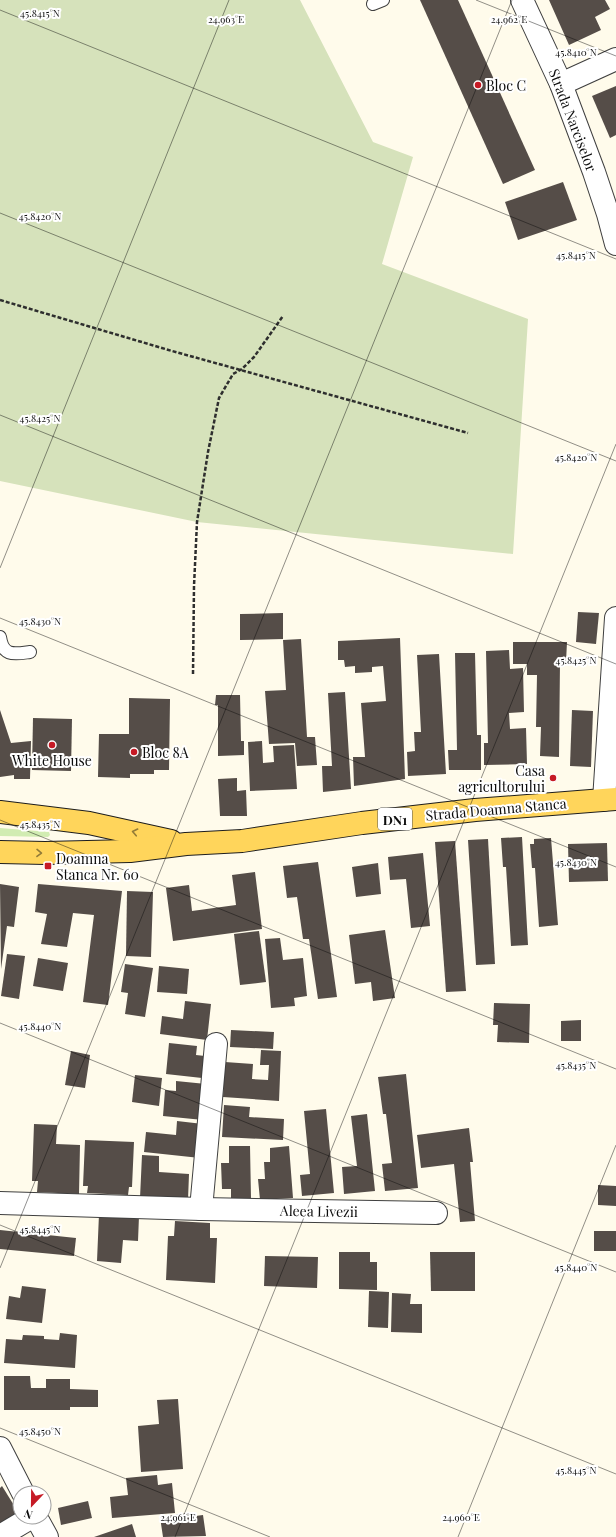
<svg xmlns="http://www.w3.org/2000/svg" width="616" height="1537" font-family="'Playfair Display',serif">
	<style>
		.green { fill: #d1ecb2 }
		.cemetery { fill: #d6e2bb }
		.building { fill: #554d48 }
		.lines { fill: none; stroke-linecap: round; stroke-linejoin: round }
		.lane-casing { stroke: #3f3f3f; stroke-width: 14 }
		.street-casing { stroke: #3f3f3f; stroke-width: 24 }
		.primary-casing { stroke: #1d1d1d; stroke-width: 24 }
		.path { stroke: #2e2e2e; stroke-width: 2.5; stroke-dasharray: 4 2; stroke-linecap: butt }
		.lane { stroke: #fff; stroke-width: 12 }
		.street { stroke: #fff; stroke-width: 22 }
		.primary { stroke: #ffd55b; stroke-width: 22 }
		.oneway { stroke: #927b37 }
		.ticks { fill: none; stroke: #0c0c0c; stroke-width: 1; stroke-opacity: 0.45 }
		.poi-dot { fill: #c61a25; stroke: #fff; stroke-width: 1.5 }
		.labels { text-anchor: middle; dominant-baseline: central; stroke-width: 4; stroke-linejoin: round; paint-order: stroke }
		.shield { fill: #fff; stroke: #555; stroke-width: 1 }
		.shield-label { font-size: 13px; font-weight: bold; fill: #0c0c0c }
		.poi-label { font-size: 14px; fill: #0c0c0c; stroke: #fff; text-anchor: start }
		.street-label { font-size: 14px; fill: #0c0c0c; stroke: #fff }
		.ticks-label { font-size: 10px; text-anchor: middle; fill: #0c0c0c; stroke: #fff; stroke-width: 4; stroke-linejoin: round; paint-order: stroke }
	</style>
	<rect width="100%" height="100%" fill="#fffbeb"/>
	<path class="green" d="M0,828L49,832L50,835L48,837L0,836Z"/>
	<path class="cemetery" d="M0,0H300L373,142L413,157L382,264L528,319L513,554L197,522L0,481Z"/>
	<g class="building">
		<path d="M420,0H458L535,170L503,184Z"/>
		<path d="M549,0H605L610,9L595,17L601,30L569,45Z"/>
		<path d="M616,86V135L610,138L592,96Z"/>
		<path d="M563,182L577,220L518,240L505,202Z"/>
		<path d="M578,612L599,613L596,644L576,642Z"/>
		<path d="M283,613V639L240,640V614Z"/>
		<path d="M400,638L405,779L354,786L353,757H365L361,703L386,701L383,666L372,667V672L355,673V666L345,667L344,660H338V641Z"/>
		<path d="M301,639L307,737H315L317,765L297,766L295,743L269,744L265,691L286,690L283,640Z"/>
		<path d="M513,642H567L566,662H560L559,757L540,756L541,727H536L537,675H527V664H513Z"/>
		<path d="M509,650L510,669L523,668L524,712L509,713L510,729L526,728L527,764L484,765V743H488L486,651Z"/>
		<path d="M455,653H475L477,735H481V770H449L448,750H457Z"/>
		<path d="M439,654L446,774L408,776L407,752L415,751L414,732H421L417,655Z"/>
		<path d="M345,692L351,789L323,792L322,766H332L328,693Z"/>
		<path d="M216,695H240L241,741H244V755L218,756V705H215Z"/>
		<path d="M129,698L170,699L169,770H154V774H130V778L98,777L99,734H129Z"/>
		<path d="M0,710L11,743L31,741L30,779H14V775L0,777Z"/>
		<path d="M572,710L593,711L591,767L570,766Z"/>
		<path d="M33,718L72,719L71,771L32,770Z"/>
		<path d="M262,741L263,763L274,762L273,746L294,745L297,789L250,791L248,742Z"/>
		<path d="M237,778V791L246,790L247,816H220L218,779Z"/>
		<path d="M522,837L528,945L511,946L506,867H503L501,838Z"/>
		<path d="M551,838L558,925L539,927L535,868H532L530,844H534V839Z"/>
		<path d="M488,839L495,964L476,965L468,840Z"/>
		<path d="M455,841L466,991L446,992L435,842Z"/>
		<path d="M607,843L608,881L569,882L568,844Z"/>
		<path d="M423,853L430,926L411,928L406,879L390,880L388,857Z"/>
		<path d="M318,862L337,997L318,999L309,939H303L297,897L287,898L283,866Z"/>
		<path d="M378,863L381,894L356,897L352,867Z"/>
		<path d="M255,872L262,929L173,941L166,888L189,885L192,911L236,905L232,875Z"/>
		<path d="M0,884L19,887L14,927L7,926L1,969Z"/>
		<path d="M38,884L122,891L108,1005L83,1002L94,915L73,913L67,947L41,944L47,914L35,912Z"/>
		<path d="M127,891L153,892L151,957L126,956Z"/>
		<path d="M385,930L395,998L373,1001L371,982L355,984L349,935Z"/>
		<path d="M259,931L266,982L240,985L234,934Z"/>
		<path d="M280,938L283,960L303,958L307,996L294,998L295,1006L271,1008L265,939Z"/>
		<path d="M7,954L25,956L19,999L1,996Z"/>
		<path d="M38,958L68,963L63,991L33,986Z"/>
		<path d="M125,964L153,968L145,1017L125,1014L128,993L121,992Z"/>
		<path d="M159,966L189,969L187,994L157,992Z"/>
		<path d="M185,1001L211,1004L207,1040L160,1034L162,1016L183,1019Z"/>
		<path d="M494,1003L530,1004L529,1043L497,1042L498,1025H493Z"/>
		<path d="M581,1020V1041H561V1021Z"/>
		<path d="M231,1030L274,1032L273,1049L230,1047Z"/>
		<path d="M169,1043L197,1046L196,1055L205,1056L202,1078L166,1074Z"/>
		<path d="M261,1050L281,1051L279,1101L223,1097L225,1062L253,1064L252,1079L268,1080L269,1065H260Z"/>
		<path d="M71,1051L90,1055L85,1088L65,1085Z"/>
		<path d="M406,1074L418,1188L385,1191L382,1164L392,1163L386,1114H383L378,1077Z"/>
		<path d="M135,1075L162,1078L159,1106L132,1102Z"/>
		<path d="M176,1081L206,1084L203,1120L163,1116L165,1090L176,1091Z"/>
		<path d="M224,1105L250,1107L249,1117L284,1119L283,1140L222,1137Z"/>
		<path d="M326,1109L334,1193L302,1196L300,1175L310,1174L304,1111Z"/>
		<path d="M367,1114L375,1191L344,1194L342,1167L357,1166L351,1116Z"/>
		<path d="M177,1121L203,1124L200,1158L144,1152L146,1132L176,1135Z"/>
		<path d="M34,1124L57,1125L56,1144L80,1145L79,1194L37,1192L38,1181H32Z"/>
		<path d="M469,1128L473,1162H470L475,1221L460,1222L454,1164L421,1168L417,1135Z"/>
		<path d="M85,1140L134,1142L132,1187H129L128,1195L87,1193L88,1186H83Z"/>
		<path d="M229,1146H250L251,1198L231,1199V1189H222L221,1163H229Z"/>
		<path d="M289,1146L293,1198L260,1200L258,1179H265L264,1162H270V1148Z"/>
		<path d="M142,1155L159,1156V1172L189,1174L188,1200L140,1198Z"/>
		<path d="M598,1185L616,1186V1206L598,1205Z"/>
		<path d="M99,1214L139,1216L138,1241L123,1240L121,1263L97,1261Z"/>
		<path d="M175,1221L210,1223V1238H217L215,1283L166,1280L168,1236H174Z"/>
		<path d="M0,1230L76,1238L74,1256L0,1249Z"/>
		<rect x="594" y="1231" width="22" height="20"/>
		<path d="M339,1252H370V1262H377V1290L339,1289Z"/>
		<path d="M430,1252H475V1291H431Z"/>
		<path d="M265,1256L318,1257L317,1288L264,1286Z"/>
		<path d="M22,1286L46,1289L42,1323L6,1319L9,1296L20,1298Z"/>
		<path d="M369,1291L389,1292L388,1328L368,1327Z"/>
		<path d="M392,1293L411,1294L410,1304H422V1333L391,1332Z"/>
		<path d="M60,1333L77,1335L75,1368L4,1363L6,1339L22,1340L23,1335L44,1336V1339L59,1340Z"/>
		<path d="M4,1376H30L31,1388H46V1379H70V1389L98,1390V1407H70V1410H4Z"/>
		<path d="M178,1399L183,1469L141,1472L138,1426L159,1424L157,1400Z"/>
		<path d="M157,1475L158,1485L172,1483L175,1513L112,1518L110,1497L128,1495L126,1478Z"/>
		<path d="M2,1486L20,1515L0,1528V1488Z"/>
		<path d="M88,1501L92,1518L61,1525L58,1508Z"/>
		<path d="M187,1513L188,1517L203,1515L206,1536L163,1537L160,1517Z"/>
		<path d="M132,1524L136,1537H94Z"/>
	</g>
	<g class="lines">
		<defs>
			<g id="lane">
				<path d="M373,4L383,0"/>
				<path d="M0,637C3,657 14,654 30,652"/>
			</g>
			<g id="street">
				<path d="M522,0L561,84L594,172L608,214L616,244"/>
				<path d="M561,84L616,59"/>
				<path d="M604,800L616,618"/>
				<path d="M0,1203L201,1209L436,1213"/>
				<path d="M201,1209L216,1044"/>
				<path d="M0,1448L23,1493"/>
				<path d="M36,1517L47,1537"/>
				<path d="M0,1536L32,1517"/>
			</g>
			<g id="primary">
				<path d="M0,812L89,823L171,841"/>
				<path d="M0,852L45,853L130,851L186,844L242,841L362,823L475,810L616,799"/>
			</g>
		</defs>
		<use href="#lane" class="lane-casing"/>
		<use href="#street" class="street-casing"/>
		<use href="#primary" class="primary-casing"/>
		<g class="path">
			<path d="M0,300L172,351L468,433"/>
			<path d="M193,674L194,586L197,522L208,452L219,398L233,374L242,369L254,357L283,316"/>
		</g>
		<use href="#lane" class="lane"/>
		<use href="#street" class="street"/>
		<use href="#primary" class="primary"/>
	</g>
	<defs><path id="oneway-chevron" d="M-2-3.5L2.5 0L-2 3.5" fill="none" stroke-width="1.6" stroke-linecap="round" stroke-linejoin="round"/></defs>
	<g class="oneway">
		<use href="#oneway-chevron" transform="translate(135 832) rotate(-168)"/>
		<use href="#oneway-chevron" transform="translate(39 853) rotate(1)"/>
	</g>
	<path class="ticks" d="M476,0L616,56M0,10L616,259M0,213L616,461M0,415L616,664M0,568L229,0M0,618L616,867M0,820L616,1069M0,1023L616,1272M0,1225L616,1474M0,1268L512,0M0,1428L270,1537M175,1537L616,444M458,1537L616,1145"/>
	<g class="poi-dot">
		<circle cx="478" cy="85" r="4"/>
		<circle cx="52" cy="745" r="4"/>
		<circle cx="134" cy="752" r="4"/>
		<circle cx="553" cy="778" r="4"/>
		<rect x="44" y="862" width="8" height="8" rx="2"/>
	</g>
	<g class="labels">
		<rect class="shield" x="378" y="808" width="34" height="22" rx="3"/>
		<g class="shield-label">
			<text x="395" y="819">DN1</text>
		</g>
		<g class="poi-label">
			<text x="486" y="85">Bloc C</text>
			<text x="142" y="752">Bloc 8A</text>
			<text x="52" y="760" text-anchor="middle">White House</text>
			<text x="545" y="770" text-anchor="end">Casa<tspan x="545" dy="16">agricultorului</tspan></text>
			<text x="56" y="858">Doamna<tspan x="56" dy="16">Stanca Nr. 60</tspan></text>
		</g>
		<g class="street-label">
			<text transform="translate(573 120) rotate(69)">Strada Narciselor</text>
			<text transform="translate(496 809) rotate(-5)">Strada Doamna Stanca</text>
			<text transform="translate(319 1211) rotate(1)">Aleea Livezii</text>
		</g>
	</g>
	<g class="ticks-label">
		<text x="40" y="17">45.8415°N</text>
		<text x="226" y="23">24.963°E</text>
		<text x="509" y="23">24.962°E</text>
		<text x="576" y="56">45.8410°N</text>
		<text x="40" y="220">45.8420°N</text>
		<text x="576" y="259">45.8415°N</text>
		<text x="40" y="422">45.8425°N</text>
		<text x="576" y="461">45.8420°N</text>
		<text x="40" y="625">45.8430°N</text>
		<text x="576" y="664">45.8425°N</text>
		<text x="40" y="828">45.8435°N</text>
		<text x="576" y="866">45.8430°N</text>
		<text x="40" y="1030">45.8440°N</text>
		<text x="576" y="1069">45.8435°N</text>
		<text x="40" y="1233">45.8445°N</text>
		<text x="576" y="1271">45.8440°N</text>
		<text x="40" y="1435">45.8450°N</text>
		<text x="576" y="1474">45.8445°N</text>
		<text x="178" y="1521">24.961°E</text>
		<text x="461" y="1521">24.960°E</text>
	</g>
	<g transform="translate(32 1505) rotate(202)"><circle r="19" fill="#ffffff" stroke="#9e9e9e"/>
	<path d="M0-3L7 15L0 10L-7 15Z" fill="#c61a25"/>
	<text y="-6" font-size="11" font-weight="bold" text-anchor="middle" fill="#0c0c0c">N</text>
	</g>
</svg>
